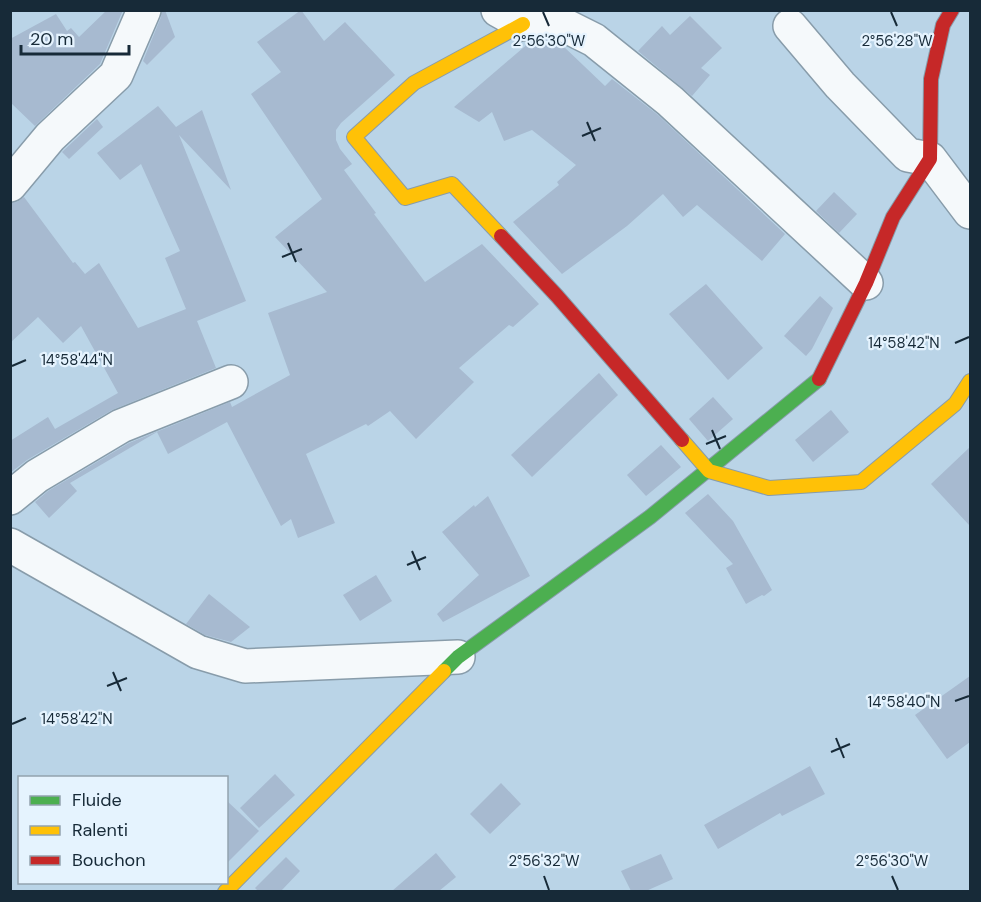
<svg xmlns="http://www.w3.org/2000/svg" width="981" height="902" font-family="'DM Sans',sans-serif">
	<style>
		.building { fill: #a7bad0 }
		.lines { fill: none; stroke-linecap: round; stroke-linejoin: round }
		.street-casing { stroke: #889caa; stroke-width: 36 }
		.fast-casing { stroke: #889caa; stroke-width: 16 }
		.slow-casing { stroke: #889caa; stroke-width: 16 }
		.jam-casing { stroke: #889caa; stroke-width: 16 }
		.street { stroke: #f5f9fb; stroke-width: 33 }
		.fast { stroke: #4caf50; stroke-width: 14 }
		.slow { stroke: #ffc107; stroke-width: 14 }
		.jam { stroke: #c62828; stroke-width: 14 }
		.ticks { fill: none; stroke: #172a38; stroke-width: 2 }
		.ticks-label { font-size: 15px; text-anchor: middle; fill: #172a38; stroke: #e5f3fe; stroke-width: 4.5; stroke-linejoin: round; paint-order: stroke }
	</style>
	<rect width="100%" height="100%" fill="#bad4e7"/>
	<g class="building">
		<path d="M107,10H123L100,64L35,126L10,102V39L56,14L67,31L71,28L79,37Z"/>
		<path d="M162,10H165L175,37L147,65L143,61L161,17Z"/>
		<path d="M301,10L324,41L345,22L395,75L341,123L336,130V140L340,149L352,164L344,170L376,213L374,214L425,282L482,244L539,304L513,327L509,325L459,368L474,382L416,439L390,411L368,426L366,424L306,454L335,523L298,538L291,519L281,526L227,422L168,454L157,432L70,483L77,491L49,518L35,502L48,491L129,443L230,402L232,407L290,375L268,313L327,292L275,237L322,199L251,94L281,72L257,42Z"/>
		<path d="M690,16L722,48L701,68L710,75L692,96L638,51L662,26L670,35Z"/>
		<path d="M549,39L562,45L605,86L612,79L658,115L785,234L762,261L697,205L683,217L663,194L627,226L562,274L513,222L559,185L557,182L576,165L532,130L504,141L492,112L479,122L454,107L530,42Z"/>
		<path d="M158,106L176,127L202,110L231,190L179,135L246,301L197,321L216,368L112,410L27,460L10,473V441L48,417L55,429L118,393L81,326L63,343L38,317L10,343V203L17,202L24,197L73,263L75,262L85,274L99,263L138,328L186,309L165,258L180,251L141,164L120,180L97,153Z"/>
		<path d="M97,119L103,127L69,159L62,152Z"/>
		<path d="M834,192L857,214L839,233L816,211Z"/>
		<path d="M706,284L763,348L728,380L669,314Z"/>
		<path d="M820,296L833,308L812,349L806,356L784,336Z"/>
		<path d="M599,373L618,395L532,477L511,455Z"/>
		<path d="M713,397L733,419L708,441L689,419Z"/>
		<path d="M831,410L849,432L813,462L795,440Z"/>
		<path d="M661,445L681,467L646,496L627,475Z"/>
		<path d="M970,447V526L931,484Z"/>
		<path d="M708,494L733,521L772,590L764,596L762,595L746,604L726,568L733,564L685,513Z"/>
		<path d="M488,496L530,576L443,622L437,614L479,575L442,532L474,505L475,507Z"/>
		<path d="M376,575L392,601L360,621L343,595Z"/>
		<path d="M209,594L250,627L231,642L205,635L186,624Z"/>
		<path d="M970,676V742L947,759L915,715Z"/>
		<path d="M810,766L825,794L782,816L780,813L718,849L704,825Z"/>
		<path d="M275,774L295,795L259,828L240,808Z"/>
		<path d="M501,783L521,804L490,834L470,814Z"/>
		<path d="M226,800L259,831L228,862L226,861Z"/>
		<path d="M436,853L456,877L439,891H392Z"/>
		<path d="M661,854L673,879L646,891H631L621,871Z"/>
		<path d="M286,857L300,871L281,891H258L255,888Z"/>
	</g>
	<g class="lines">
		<defs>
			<g id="street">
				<path d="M498,10L523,24L552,19L594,40L670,101L866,283"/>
				<path d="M790,26L840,85L908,155L930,159L970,212"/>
				<path d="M10,185L50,137L116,75L144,10"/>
				<path d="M10,498L37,476L121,426L231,382"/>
				<path d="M10,545L198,652L245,666L458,657"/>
			</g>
			<path id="fast" d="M444,671L458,657L650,517L819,379"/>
			<g id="slow">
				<path d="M501,236L452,184L405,198L354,137L414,83L523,24"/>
				<path d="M682,440L709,471L769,488L861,482L955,404L970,381"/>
				<path d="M225,892L444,671"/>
			</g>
			<g id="jam">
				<path d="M501,236L557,296L682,440"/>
				<path d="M819,379L866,283L893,217L930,159L931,79L943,25L952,10"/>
			</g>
		</defs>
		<use href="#street" class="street-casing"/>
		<use href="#fast" class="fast-casing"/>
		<use href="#slow" class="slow-casing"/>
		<use href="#jam" class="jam-casing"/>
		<use href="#street" class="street"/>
		<use href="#fast" class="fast"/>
		<use href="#slow" class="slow"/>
		<use href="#jam" class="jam"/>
	</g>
	<path class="ticks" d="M543,12L549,26M891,12L897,26M587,122L595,141M582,136L601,128M288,243L296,262M282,257L302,249M955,343L969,337M12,366L26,360M712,430L720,449M706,444L726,436M412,551L420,570M407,565L426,557M113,672L121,691M107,686L127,678M955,701L969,696M12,724L26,718M836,738L844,758M831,752L850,744M544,876L549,890M892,876L898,890"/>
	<g class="ticks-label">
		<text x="897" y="46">2°56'28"W</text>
		<text x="549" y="46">2°56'30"W</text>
		<text x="904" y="348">14°58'42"N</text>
		<text x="77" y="365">14°58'44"N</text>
		<text x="904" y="707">14°58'40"N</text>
		<text x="77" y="724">14°58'42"N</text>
		<text x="544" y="866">2°56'32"W</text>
		<text x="892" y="866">2°56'30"W</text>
	</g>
	<rect width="981" height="902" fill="none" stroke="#172a38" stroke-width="24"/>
	<rect x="18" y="776" width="210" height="108" fill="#e5f3fe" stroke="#93a3af" stroke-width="1.5"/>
	<rect x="30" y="796" width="30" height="9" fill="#4caf50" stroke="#93a3af" stroke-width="1.5"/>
	<text x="72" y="806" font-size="18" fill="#172a38">Fluide</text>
	<rect x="30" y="826" width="30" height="9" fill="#ffc107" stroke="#93a3af" stroke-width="1.5"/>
	<text x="72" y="836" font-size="18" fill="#172a38">Ralenti</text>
	<rect x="30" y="856" width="30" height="9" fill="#c62828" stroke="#93a3af" stroke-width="1.5"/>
	<text x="72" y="866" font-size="18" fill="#172a38">Bouchon</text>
	<path d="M21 45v9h108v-9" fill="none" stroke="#172a38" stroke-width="3"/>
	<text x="30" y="45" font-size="18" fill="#172a38" stroke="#e5f3fe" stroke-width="4.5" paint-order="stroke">20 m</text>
</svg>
